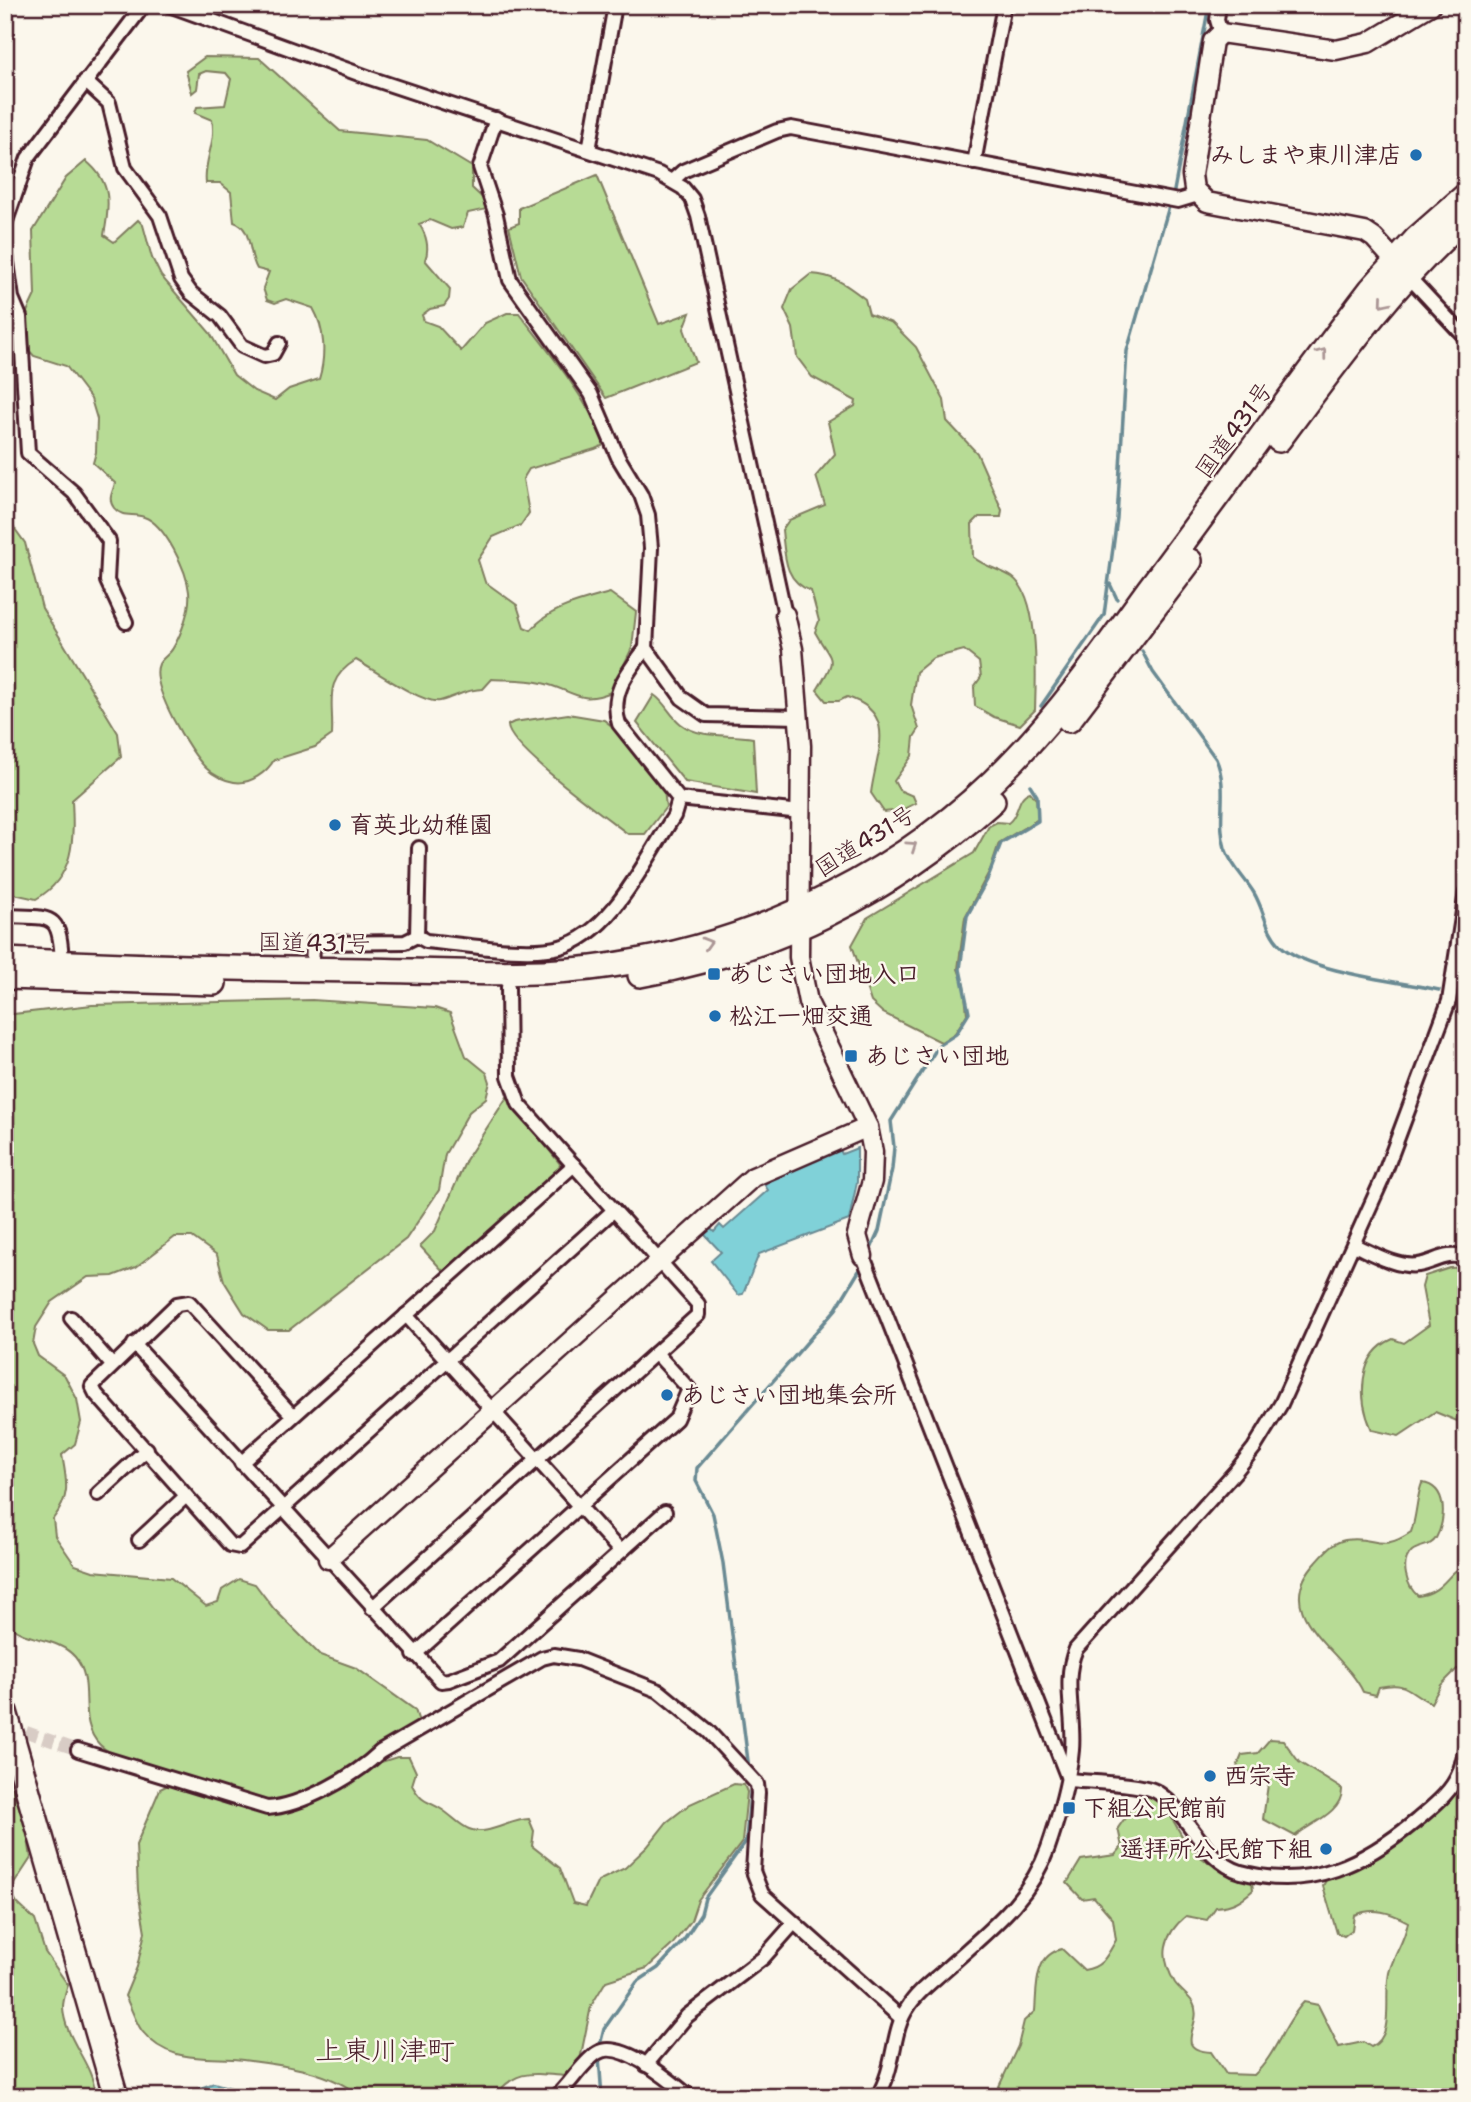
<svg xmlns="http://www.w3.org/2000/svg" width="1471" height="2102" font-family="'Shantell Sans','Klee One',sans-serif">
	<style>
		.green { fill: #b7db95; stroke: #807d60; stroke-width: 2 }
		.water { fill: #80d1d8; stroke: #6a8a93; stroke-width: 2 }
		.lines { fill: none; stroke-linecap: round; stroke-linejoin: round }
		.stream { stroke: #6a8a93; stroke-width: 3.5 }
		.street-tunnel { stroke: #d8ccc5; stroke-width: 12; stroke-dasharray: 12 6; stroke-linecap: butt }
		.street-casing { stroke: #4a1f2b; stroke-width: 18 }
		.secondary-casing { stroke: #4a1f2b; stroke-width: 23 }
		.highway-casing { stroke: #4a1f2b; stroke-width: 28 }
		.street { stroke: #fbf7ec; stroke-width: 12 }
		.secondary { stroke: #fbf7ec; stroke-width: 18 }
		.highway { stroke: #fbf7ec; stroke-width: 23 }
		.oneway { stroke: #ab9695 }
		.poi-dot { fill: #1f6fb2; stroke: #fbf7ec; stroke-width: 2.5 }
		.labels { text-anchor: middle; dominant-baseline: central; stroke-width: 5; stroke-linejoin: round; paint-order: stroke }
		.poi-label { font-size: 24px; font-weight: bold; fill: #4a1f2b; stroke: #fbf7ec; text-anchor: start }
		.street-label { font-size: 24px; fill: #4a1f2b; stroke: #fbf7ec }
		.quarter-label { font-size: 28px; fill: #4a1f2b; stroke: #fbf7ec }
	</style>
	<rect width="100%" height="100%" fill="#fbf7ec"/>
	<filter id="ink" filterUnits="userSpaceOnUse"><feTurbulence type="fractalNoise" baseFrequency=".0143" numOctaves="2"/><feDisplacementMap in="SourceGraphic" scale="14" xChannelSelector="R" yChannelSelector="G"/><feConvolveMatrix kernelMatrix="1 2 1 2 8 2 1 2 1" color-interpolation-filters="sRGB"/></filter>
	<g filter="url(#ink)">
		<g class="green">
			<path d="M205,57L259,58L340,131L427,140L472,167V188L488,203L487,209L468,213L463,227L451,229L430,220L419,224C426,234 430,248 425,260L450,289L449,299L444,306L430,309L422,315L424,321L438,326L461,351L485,323L507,313H519C550,353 583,393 604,440L602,446L595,449L529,469L523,479L529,513L521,525L493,537L478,560L485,582L517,605L524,627L531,630C550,607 582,601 610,593L636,612L632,648L611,692C579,706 571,689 542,683C526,679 508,680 492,679L483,689C466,689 456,697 440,701C423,705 375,670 356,660C322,681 334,701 332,735L315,747L274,760C267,772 250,785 234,782C224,780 214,776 206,768C190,753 149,685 159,664C162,658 170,654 173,648C181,635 191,608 189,592C187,571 165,524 144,517C133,513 122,518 114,508C107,499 113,492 115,483L93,463L96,452L97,419L91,399L66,366L34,356L27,348L26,314L35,295L33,231L66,178L86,161C112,182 110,204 104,235L114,242L138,220L143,225L152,258L161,276L210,333L234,375L254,391L275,400L289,389L319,379C326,356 325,329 313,308L286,299L275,303L267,300L263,288L269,272L257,269C247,252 253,228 234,222L231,192L220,183H206C203,161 217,142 212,120L195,113L197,107L225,105L231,79L226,73L206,71L199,74L197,89L192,93L186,71Z"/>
			<path d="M597,175L659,324L690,313L684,329L696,362L606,398L521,276L509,227L519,223V208Z"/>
			<path d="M811,274C834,275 847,285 865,299L869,314L892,323L916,347L944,400L947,421L977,453L1002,510L1001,517H979L972,524L973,557C985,567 999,569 1012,577C1040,596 1036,678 1035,710L1020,725L994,717L975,706L974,687L981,677L979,662L964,650L933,658L916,672L911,705L919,729L914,737L912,756L894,781L899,790L913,796L916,803L902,810L884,812L871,793C876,753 899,713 847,697L839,701H826L817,690C839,655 832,663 815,632L819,621L811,591C784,581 785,557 782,530L789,520L825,505L816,476L835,454L828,422L855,406L856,401L812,377L797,357L793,328L784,309L792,289Z"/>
			<path d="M5,515L25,543L42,608L118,733L121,757L72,800C74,839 75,877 36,899L5,892Z"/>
			<path d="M654,695C665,702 670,716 681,724C702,740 729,733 753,738L756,794L685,782L637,723Z"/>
			<path d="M568,714L604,720L613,727L664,790L666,807L645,834H628C607,818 506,746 508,725L514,722Z"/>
			<path d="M1030,792L1036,799L1038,819L999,843L990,870L965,917L958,969L964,985L967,1014L955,1033L941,1042L883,1013L871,1002L852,945L867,918L974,853L989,826L997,822L1008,823C1020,815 1016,796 1030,792Z"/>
			<path d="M312,1000L435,1008L450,1013L466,1056L487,1073L490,1082L486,1098L469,1112L445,1154L439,1190L406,1239L289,1330H268L244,1313L224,1281L217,1255L192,1237H175L136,1267L113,1276L88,1277L52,1302L36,1327L33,1344L38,1356L65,1376L77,1399L81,1422L75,1444L62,1455C67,1482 71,1496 53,1519L55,1536L75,1565L93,1571L171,1578L206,1606L218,1602L222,1590L239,1579L255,1584L274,1609L320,1655L356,1668L415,1710L419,1722C391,1748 303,1807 266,1804C241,1801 199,1783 174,1774C153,1768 116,1761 100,1745C75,1719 97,1683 75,1657C56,1635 22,1643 5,1621V1015L92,1005Z"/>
			<path d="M507,1097L560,1164L558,1171L444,1272L420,1246L435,1231L466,1160Z"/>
			<path d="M1466,1267V1420L1457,1421L1435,1412L1399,1436L1372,1430C1358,1400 1357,1354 1393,1339L1404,1343L1429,1325L1422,1287L1425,1276L1450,1268Z"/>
			<path d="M1422,1483C1448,1486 1446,1521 1436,1538C1431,1547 1420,1545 1412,1551C1399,1563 1407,1587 1418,1596C1446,1592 1448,1569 1466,1566V1672L1457,1669L1441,1685L1431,1703C1407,1692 1410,1681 1379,1687L1376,1695L1363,1692C1343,1649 1267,1615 1316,1562C1324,1553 1333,1542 1345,1540C1376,1535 1379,1554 1411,1532C1417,1515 1416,1499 1422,1483Z"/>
			<path d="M1270,1739L1283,1740L1299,1762L1342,1789C1343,1812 1311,1823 1295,1836L1263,1819L1269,1778C1260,1770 1247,1777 1237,1767L1242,1755L1258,1753Z"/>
			<path d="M397,1757H409L416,1772L412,1785C422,1803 426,1800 441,1809C451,1815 459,1825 469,1829C487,1837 510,1819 529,1819L534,1831L532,1846L560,1868L573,1903L586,1906L598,1881L625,1868L647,1847L667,1822L690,1804L734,1784L744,1785L747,1792L742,1842L698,1900L691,1921L671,1946L647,1968L606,1981L591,2006L580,2060L563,2076C532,2073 515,2069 494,2097H361C329,2070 283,2065 243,2060C208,2056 169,2065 142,2031C135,2021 131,2007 125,1996L137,1967L145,1932L138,1891L136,1845L160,1789L170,1784L241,1805L312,1800L340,1788L378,1763Z"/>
			<path d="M5,1771L26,1825L31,1858L10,1890L17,1903L35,1920L45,1952L68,1985C66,1992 63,2000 63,2007C64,2039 93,2063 95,2093L91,2097H5Z"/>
			<path d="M1461,1778H1466V2097H994L1018,2046L1024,2021L1035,2011C1037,1987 1034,1955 1062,1949L1084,1970C1103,1967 1107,1956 1116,1940L1113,1919L1094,1897L1082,1899L1067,1883L1081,1860L1115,1855L1122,1847L1118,1828L1139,1798L1145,1795C1171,1803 1174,1829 1190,1847C1206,1865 1230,1875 1252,1882L1253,1890C1241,1901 1232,1906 1216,1907L1207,1920L1186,1916C1163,1935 1159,1956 1175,1983C1180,1990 1189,1996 1193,2003C1205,2023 1170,2050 1211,2052L1226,2074L1254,2075C1276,2055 1283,2024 1304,2002L1318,2005L1339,2047L1363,2042L1371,2047C1397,2036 1382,1992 1390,1969C1395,1953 1405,1940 1408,1922C1390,1912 1374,1907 1354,1915L1352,1930L1344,1936L1337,1933L1323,1886L1327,1878C1379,1862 1433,1824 1461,1778Z"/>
		</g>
		<g class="water">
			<path d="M857,1148V1182L849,1220L759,1254L743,1294L738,1295L711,1261L721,1252L704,1234L710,1228L714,1232L720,1225L724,1229L768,1190L764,1184L790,1170L840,1150L842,1154Z"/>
			<path d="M214,2083L263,2097H187L194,2090Z"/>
		</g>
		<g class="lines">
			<g class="stream">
				<path d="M1173,196L1209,5"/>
				<path d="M1110,584L1117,599"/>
				<path d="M1142,651L1153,672L1216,759C1229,788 1216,819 1225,848C1231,866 1245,878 1254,893C1264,910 1266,931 1280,945C1307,972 1401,982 1439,990"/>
				<path d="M1041,706L1104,615L1117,518L1127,351L1170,203"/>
				<path d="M1457,1002L1466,1003"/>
				<path d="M869,1253L879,1231L892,1169L894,1147L891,1121L939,1045L956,1034L969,1013L960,969L967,916L987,880L1001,843L1038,821L1037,796L1030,785"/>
				<path d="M749,1769L723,1563L713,1514L696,1481L697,1468L836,1309L862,1266"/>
				<path d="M599,2049L604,2029L637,1982L658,1968L684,1940L701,1914L705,1898L746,1841L751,1783"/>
				<path d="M599,2057L602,2097"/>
			</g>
			<path class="street-tunnel" d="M9,1726L78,1750"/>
			<defs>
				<g id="street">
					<path d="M169,5L370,78L659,174L683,188L692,199L698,216L785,615"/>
					<path d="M1219,5L1217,20L1221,33"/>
					<path d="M85,81L109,103L125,168L160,216L181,279L191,293L220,316L242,346L264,356L273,354L279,343"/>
					<path d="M496,119L480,167L496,215L510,280L591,394L618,457L641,495L648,515L651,548L646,648L682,698L706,715L799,717"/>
					<path d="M589,150L615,5"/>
					<path d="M974,163L1004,5"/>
					<path d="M673,180L683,171L777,131L791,128L1178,201L1198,195"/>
					<path d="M5,224L28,158L144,5"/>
					<path d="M5,248L12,298L20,317L28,453L74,493L109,541L107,581L126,622"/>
					<path d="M1407,275L1466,338"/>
					<path d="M646,648C628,672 609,693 619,724L679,799L801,812"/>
					<path d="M5,916C52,918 60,911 62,963"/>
					<path d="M417,936L426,941C462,944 526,956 560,947C612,934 646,858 674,816L679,799"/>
					<path d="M312,970L313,943L405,942L417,936L419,848"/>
					<path d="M1354,1245C1372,1253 1397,1268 1418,1265C1436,1262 1446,1251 1466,1258"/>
					<path d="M863,1256L1067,1776"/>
					<path d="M406,1315L620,1551"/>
					<path d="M71,1318L112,1365"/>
					<path d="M134,1344L441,1681L449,1680L499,1661L665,1512"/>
					<path d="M292,1415L189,1302L177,1304L92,1386L96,1394L230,1545L240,1547L614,1210"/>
					<path d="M241,1463L574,1165"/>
					<path d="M98,1494L147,1449"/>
					<path d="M139,1540L186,1496"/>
					<path d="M372,1608L698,1315V1304L519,1104L509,1076L508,987"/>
					<path d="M414,1655L676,1419L689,1389L656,1353"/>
					<path d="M78,1750L267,1808C302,1806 355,1776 380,1752L542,1658L554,1655L578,1659L659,1691L708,1731L757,1784L758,1793L753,1871L762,1894L901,2018"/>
					<path d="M1068,1780C1087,1782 1143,1783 1157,1792C1189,1812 1202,1860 1241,1872C1311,1891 1365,1863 1417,1820C1433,1806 1451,1793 1459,1773C1462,1765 1464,1755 1466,1747"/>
					<path d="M646,2065L687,2016L763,1958L794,1923"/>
					<path d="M556,2097C570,2084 582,2063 597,2053C620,2038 671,2081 690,2097"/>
					<path d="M877,2097C896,2068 891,2031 908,2007C917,1992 933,1981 946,1969C986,1932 1029,1902 1048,1848C1059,1816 1069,1783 1072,1750C1075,1716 1062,1680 1076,1649L1235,1472L1254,1448L1281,1404L1382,1180L1449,1001L1466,892"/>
				</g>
				<g id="secondary">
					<path d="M1402,269L1374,238L1365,232L1207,202L1194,189L1192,175L1213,41L1221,33L1336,50L1368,43L1431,5"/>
					<path d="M785,615L793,649L801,746L799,957L808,1002L868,1127L873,1152L872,1181L857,1235L863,1256"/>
					<path d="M328,1559L753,1177L868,1127"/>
				</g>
				<g id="highway">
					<path d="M1279,440C1337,362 1393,283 1466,218"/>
					<path d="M1069,720L1190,561"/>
					<path d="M5,960C124,966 244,969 363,970C446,971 531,978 613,965C762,943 910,870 1014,760C1064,708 1106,648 1148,590C1223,490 1295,388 1371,289L1416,239L1466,195"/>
					<path d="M640,975C776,951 890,893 993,801"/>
					<path d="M5,977L214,983"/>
					<path d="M5,1712L116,2097"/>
				</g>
			</defs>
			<use href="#street" class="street-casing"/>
			<use href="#secondary" class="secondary-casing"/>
			<use href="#highway" class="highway-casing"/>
			<use href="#street" class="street"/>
			<use href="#secondary" class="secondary"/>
			<use href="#highway" class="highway"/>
		</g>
		<defs><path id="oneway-chevron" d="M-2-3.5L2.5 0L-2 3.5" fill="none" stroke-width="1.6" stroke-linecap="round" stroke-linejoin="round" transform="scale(1.75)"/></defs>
		<g class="oneway">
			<use href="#oneway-chevron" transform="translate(1384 302) rotate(130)"/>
			<use href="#oneway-chevron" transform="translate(1322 353) rotate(-53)"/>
			<use href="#oneway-chevron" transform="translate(912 846) rotate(-34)"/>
			<use href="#oneway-chevron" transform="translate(707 943) rotate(-16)"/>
		</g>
	</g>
	<g class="poi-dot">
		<circle cx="1416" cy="155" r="7"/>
		<circle cx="335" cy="825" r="7"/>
		<rect x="707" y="967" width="14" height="14" rx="3.5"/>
		<circle cx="715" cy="1016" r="7"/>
		<rect x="844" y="1049" width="14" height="14" rx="3.5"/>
		<circle cx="667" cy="1395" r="7"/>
		<circle cx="1210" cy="1776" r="7"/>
		<rect x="1062" y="1801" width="14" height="14" rx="3.5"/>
		<circle cx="1326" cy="1849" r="7"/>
	</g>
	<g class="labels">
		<g class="poi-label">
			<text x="1402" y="155" text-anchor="end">みしまや東川津店</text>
			<text x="349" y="825">育英北幼稚園</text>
			<text x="728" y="974">あじさい団地入口</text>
			<text x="729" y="1016">松江一畑交通</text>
			<text x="865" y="1056">あじさい団地</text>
			<text x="681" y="1395">あじさい団地集会所</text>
			<text x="1224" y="1776">西宗寺</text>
			<text x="1083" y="1808">下組公民館前</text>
			<text x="1312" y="1849" text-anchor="end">遥拝所公民館下組</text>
		</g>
		<g class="street-label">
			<text transform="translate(1234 430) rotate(-54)">国道431号</text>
			<text transform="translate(865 841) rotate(-32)">国道431号</text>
			<text transform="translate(314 943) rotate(1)">国道431号</text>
		</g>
		<g class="quarter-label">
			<text x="385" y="2050">上東川津町</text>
		</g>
	</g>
	<rect width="1471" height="2102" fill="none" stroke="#fbf7ec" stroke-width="28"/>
	<rect x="14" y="14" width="1443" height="2074" fill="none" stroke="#4a1f2b" stroke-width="2.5" filter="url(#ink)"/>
</svg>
